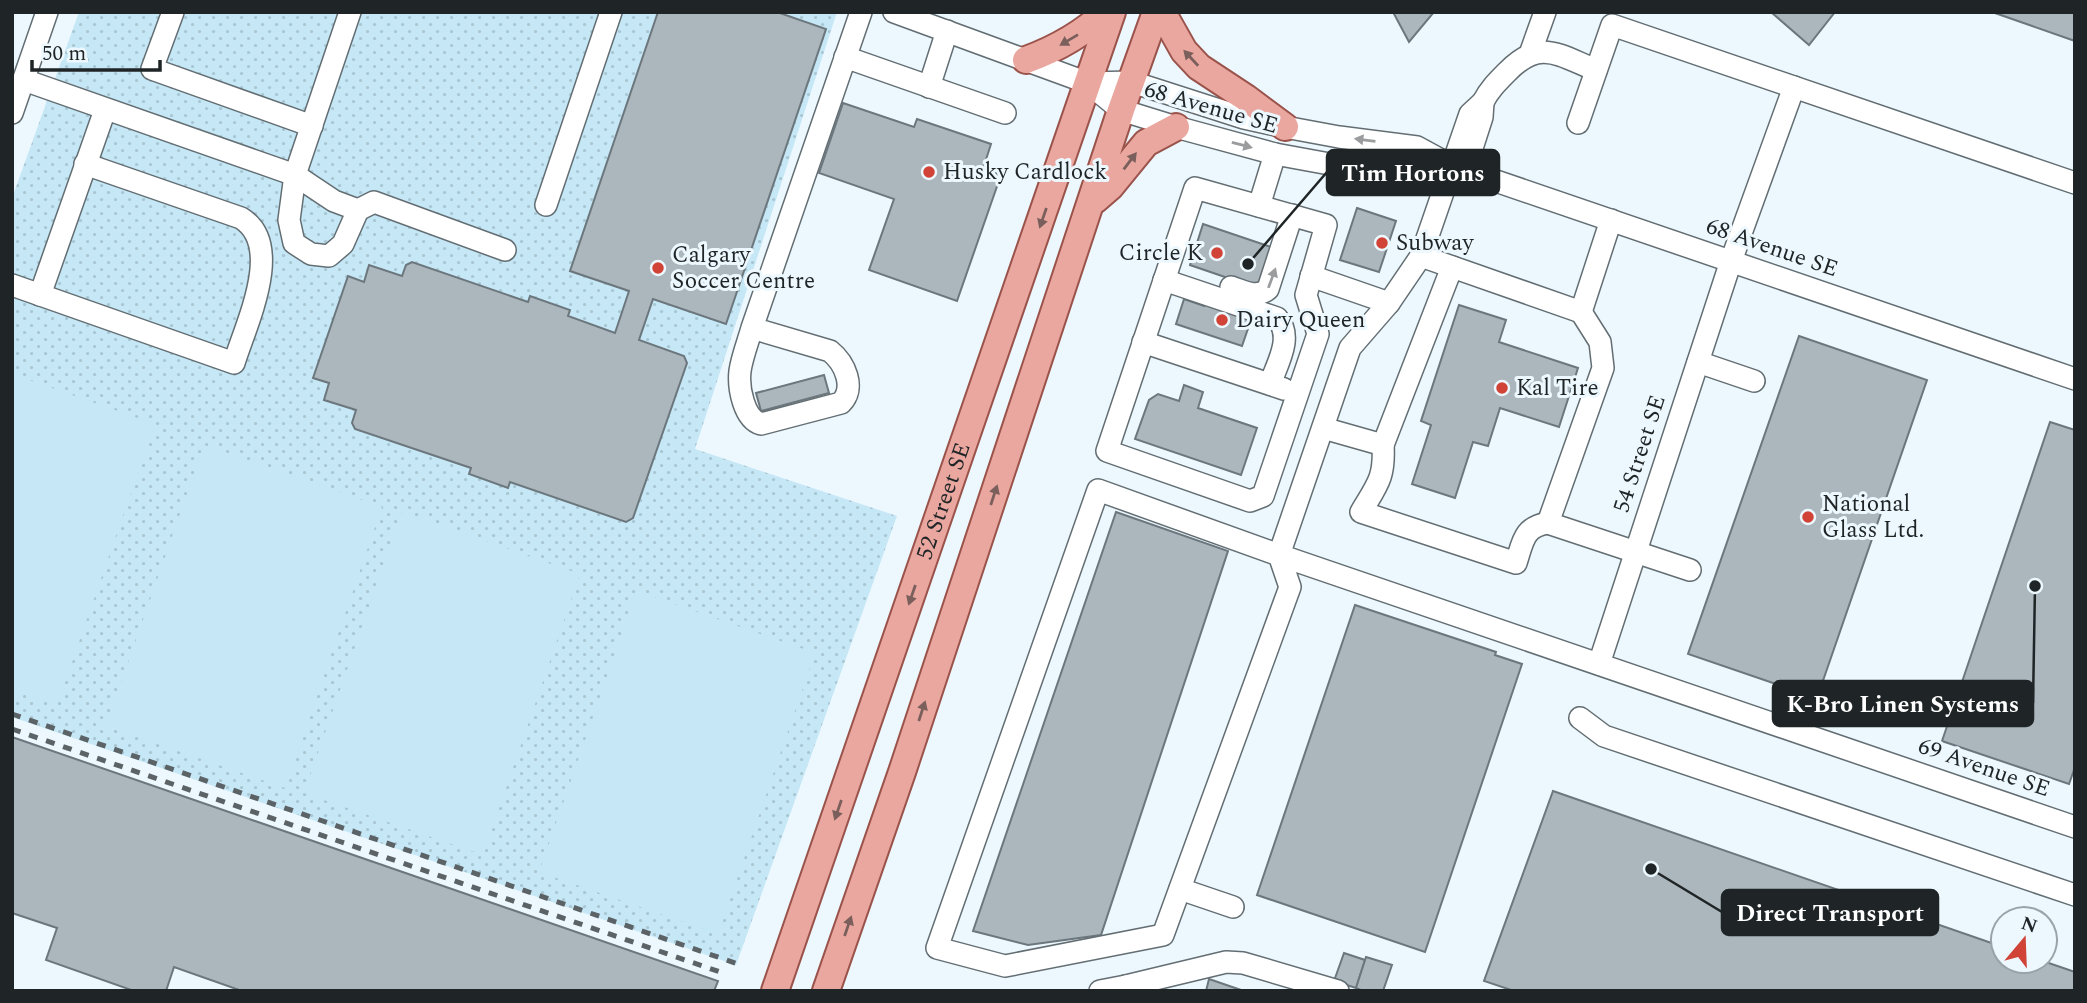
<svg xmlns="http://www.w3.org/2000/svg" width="2087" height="1003" font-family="Spectral,serif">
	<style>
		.park { fill: url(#park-dots) }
		.pitch { fill: #c5e7f6 }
		.building { fill: #abb7bd; stroke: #6c777d; stroke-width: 2 }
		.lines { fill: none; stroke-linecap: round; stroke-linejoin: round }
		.minor-casing { stroke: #636e73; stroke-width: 24 }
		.major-casing { stroke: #9a534b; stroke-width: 30 }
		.minor { stroke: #fff; stroke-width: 21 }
		.major { stroke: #eaa79f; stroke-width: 26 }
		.rail { stroke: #5c6366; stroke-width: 5; stroke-dasharray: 9 9; stroke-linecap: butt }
		.oneway { fill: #7a5f5c }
		.oneway2 { fill: #9a9c9d }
		.poi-dot { fill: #d04336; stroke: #ecf8fe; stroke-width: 2.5 }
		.labels { text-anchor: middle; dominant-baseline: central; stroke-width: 6; stroke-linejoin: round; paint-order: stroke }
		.street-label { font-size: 23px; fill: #1f2426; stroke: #ecf8fe }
		.poi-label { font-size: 23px; fill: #1f2426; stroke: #ecf8fe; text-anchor: start }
		.leader { fill: none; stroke: #1f2426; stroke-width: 2.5 }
		.callout-dot { fill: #1f2426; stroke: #ecf8fe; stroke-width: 2.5 }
		.callout { fill: #1f2426; stroke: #1f2426; stroke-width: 2.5 }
		.callout-label { font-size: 24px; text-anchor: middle; font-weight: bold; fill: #fff }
	</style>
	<defs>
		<pattern id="park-dots" width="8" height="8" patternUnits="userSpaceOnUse" patternTransform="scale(1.75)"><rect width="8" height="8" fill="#c5e7f6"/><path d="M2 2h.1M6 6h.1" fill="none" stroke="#a9c6d3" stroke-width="1.8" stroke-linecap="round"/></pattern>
	</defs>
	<rect width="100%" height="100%" fill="#ecf8fe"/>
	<path class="park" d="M79,12H837L695,449L897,516L736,965L12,717V198Z"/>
	<g class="pitch">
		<path d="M12,374L155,424L57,705L12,690Z"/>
		<path d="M204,445L382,507L285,788L106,726Z"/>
		<path d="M402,512L580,574L483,855L304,793Z"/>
		<path d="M637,591L815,653L718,934L539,872Z"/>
	</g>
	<g class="building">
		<path d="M658,12H777L826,29L726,324L653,299L639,340L684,356L687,363L633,518L626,522L510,482L508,488L469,474L471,468L355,429L352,423L356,410L324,400L329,383L313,378L348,276L364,282L369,265L402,276L406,265L412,262L528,302L530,296L570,310L568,316L615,333L629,291L570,271Z"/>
		<path d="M1393,12H1434L1409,42Z"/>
		<path d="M1771,12H1835L1809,45Z"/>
		<path d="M1992,12H2075V41Z"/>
		<path d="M843,103L914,127L917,119L991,144L983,169L1001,175L957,301L869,270L894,199L819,173Z"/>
		<path d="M1357,208L1396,221L1379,272L1340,260Z"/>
		<path d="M1203,224L1271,247L1257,288L1190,265Z"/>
		<path d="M1184,299L1204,306L1205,301L1252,317L1242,346L1176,324Z"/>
		<path d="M1459,305L1506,320L1499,342L1578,368L1559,427L1500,408L1488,446L1473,442L1455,498L1412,484L1431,425L1421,421Z"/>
		<path d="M1799,336L1927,380L1817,698L1688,654Z"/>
		<path d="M824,375L829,393L761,411L756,393Z"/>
		<path d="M1184,385L1203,392L1198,408L1257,428L1241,475L1135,439L1149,400L1158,394L1179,401Z"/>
		<path d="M2050,422L2075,430V767L2069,784L1942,741Z"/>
		<path d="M1116,512L1228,551L1101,935L1028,945L973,931Z"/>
		<path d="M1355,605L1496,652L1495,655L1522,664L1425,952L1257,895Z"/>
		<path d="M12,737L718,981L714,991H242L174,967L166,991H134L46,960L57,928L12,913Z"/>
		<path d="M1553,791L2003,947V961H2043L2075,972V991H1514L1484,981Z"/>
		<path d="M1344,953L1365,960L1356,988L1334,981Z"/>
		<path d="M1366,957L1392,965L1383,991H1363L1356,988Z"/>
		<path d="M1209,979L1244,991H1206Z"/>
	</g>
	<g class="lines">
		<defs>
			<g id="minor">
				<path d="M173,12L152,69L312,126"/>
				<path d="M350,12L295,175L289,220L294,243L311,254L329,256L343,244L358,210"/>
				<path d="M894,12L1088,83L1121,110L1176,127L1275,154L1335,165L1420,175L1452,166"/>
				<path d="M1530,54L1545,12"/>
				<path d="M845,57L1005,113"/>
				<path d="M24,80L295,175L334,201L358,210L374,202L505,250"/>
				<path d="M1088,83L1132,82L1244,118L1285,127L1339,137L1417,147L1452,166L2075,379"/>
				<path d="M929,87L947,31"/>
				<path d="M1483,102C1489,90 1497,82 1507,72C1540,38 1558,55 1596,70"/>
				<path d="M12,113L47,12"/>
				<path d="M1578,123L1612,25L2075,183"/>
				<path d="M1465,170L1482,117L1483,102L1470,114L1421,256L1389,303L1350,348L1279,555L1290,587L1163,935L1005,966L937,948L1098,490L1279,555L2075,827"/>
				<path d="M1195,188L1326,225L1306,295L1318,334L1263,496L1250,501L1107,451Z"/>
				<path d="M546,205L611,12"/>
				<path d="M1259,206L1275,154"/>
				<path d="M1421,256L1581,312L1611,220"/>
				<path d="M1311,276L1389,303"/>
				<path d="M1164,280L1277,318C1294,337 1277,364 1270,384"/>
				<path d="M12,285L234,363C246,324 285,245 241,218L85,164"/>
				<path d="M1231,287C1243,291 1257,299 1268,289L1292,215"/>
				<path d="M40,295L105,110"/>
				<path d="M1581,312L1600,342L1603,368L1548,523L1690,570"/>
				<path d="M752,328L830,351C845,363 856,388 841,403L761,424C744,419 738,388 740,371C742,357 748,342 752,328L861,12"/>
				<path d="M1143,342L1284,389"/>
				<path d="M1698,362L1754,381"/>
				<path d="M1323,428L1383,445L1452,267"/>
				<path d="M1383,445C1385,478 1377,485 1361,512L1516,563C1523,542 1523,527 1548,523"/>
				<path d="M1599,664L1731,261L1794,87"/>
				<path d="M1580,718L1604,736L2075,895"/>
				<path d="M1180,889L1233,907"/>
				<path d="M1126,986L1226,962L1243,963L1338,991"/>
				<path d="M1100,991L1126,986L1125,991"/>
			</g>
			<g id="major">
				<path d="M1162,12L1184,51L1199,67L1246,98L1285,127"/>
				<path d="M1026,60C1056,49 1083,34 1106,12"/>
				<path d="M1095,200L1110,187L1146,143L1176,127"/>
				<path id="s1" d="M775,991L1112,12"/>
				<path d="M826,991L902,772L1121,110L1156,12"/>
			</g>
		</defs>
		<use href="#minor" class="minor-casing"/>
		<use href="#major" class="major-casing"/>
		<use href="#minor" class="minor"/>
		<use href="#major" class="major"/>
		<g class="rail">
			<path d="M12,714L738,964"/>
			<path d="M12,729L726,974"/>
		</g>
	</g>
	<defs><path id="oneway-solid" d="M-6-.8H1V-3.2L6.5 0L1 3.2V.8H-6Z" transform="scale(1.75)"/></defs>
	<g class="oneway">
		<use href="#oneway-solid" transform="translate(1069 40) rotate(149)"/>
		<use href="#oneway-solid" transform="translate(1191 58) rotate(-133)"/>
		<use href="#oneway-solid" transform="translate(1130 161) rotate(-53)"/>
		<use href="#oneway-solid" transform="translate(1043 218) rotate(109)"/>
		<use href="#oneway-solid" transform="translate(994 495) rotate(-72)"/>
		<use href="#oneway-solid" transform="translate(912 595) rotate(109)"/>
		<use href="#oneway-solid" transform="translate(922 711) rotate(-72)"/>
		<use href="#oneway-solid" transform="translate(838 810) rotate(109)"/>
		<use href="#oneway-solid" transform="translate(848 926) rotate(-71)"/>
	</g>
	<g class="oneway2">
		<use href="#oneway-solid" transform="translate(1365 140) rotate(-173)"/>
		<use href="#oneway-solid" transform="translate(1242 145) rotate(15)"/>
		<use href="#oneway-solid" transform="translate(1272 278) rotate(-70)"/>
	</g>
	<g class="poi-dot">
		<circle cx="929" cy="172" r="7"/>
		<circle cx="1382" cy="243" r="7"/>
		<circle cx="1217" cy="253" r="7"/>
		<circle cx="658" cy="268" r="7"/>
		<circle cx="1222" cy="320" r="7"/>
		<circle cx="1502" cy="388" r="7"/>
		<circle cx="1808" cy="517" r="7"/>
	</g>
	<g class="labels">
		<g class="street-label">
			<text transform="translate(1211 108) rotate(16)">68 Avenue SE</text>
			<text transform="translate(1772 248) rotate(19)">68 Avenue SE</text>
			<text transform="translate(1640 454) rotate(-72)">54 Street SE</text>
			<text stroke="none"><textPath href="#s1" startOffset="518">52 Street SE</textPath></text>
			<text transform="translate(1984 768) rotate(19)">69 Avenue SE</text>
		</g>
		<g class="poi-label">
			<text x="943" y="172">Husky Cardlock</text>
			<text x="1396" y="243">Subway</text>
			<text x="1203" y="253" text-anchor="end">Circle K</text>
			<text x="672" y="255">Calgary<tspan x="672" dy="26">Soccer Centre</tspan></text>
			<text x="1236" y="320">Dairy Queen</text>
			<text x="1516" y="388">Kal Tire</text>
			<text x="1822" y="504">National<tspan x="1822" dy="26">Glass Ltd.</tspan></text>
		</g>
	</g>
	<path class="leader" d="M1248 264L1327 172M2035 586L2033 703M1651 869L1722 912"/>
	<g class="callout-dot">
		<circle cx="1248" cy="264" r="7"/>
		<circle cx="2035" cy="586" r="7"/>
		<circle cx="1651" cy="869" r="7"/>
	</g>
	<g class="callout">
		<rect x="1327" y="150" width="172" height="45" rx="7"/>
		<rect x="1773" y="681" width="260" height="45" rx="7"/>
		<rect x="1722" y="890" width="216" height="45" rx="7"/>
	</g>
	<g class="callout-label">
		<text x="1413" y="181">Tim Hortons</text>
		<text x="1903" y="712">K-Bro Linen Systems</text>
		<text x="1830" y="921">Direct Transport</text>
	</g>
	<rect width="2087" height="1003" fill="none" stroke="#1f2426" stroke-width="28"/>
	<g transform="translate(2024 940) rotate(19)"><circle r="33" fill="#ecf8fe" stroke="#9aa3a8" stroke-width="2"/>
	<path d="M0-5L12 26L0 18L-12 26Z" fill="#d04336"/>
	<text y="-10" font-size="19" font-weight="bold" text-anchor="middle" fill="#1f2426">N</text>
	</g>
	<path d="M32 60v10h128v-10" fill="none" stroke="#1f2426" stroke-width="3.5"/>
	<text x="42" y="60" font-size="21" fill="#1f2426" stroke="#ecf8fe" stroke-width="5" paint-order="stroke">50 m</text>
</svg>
